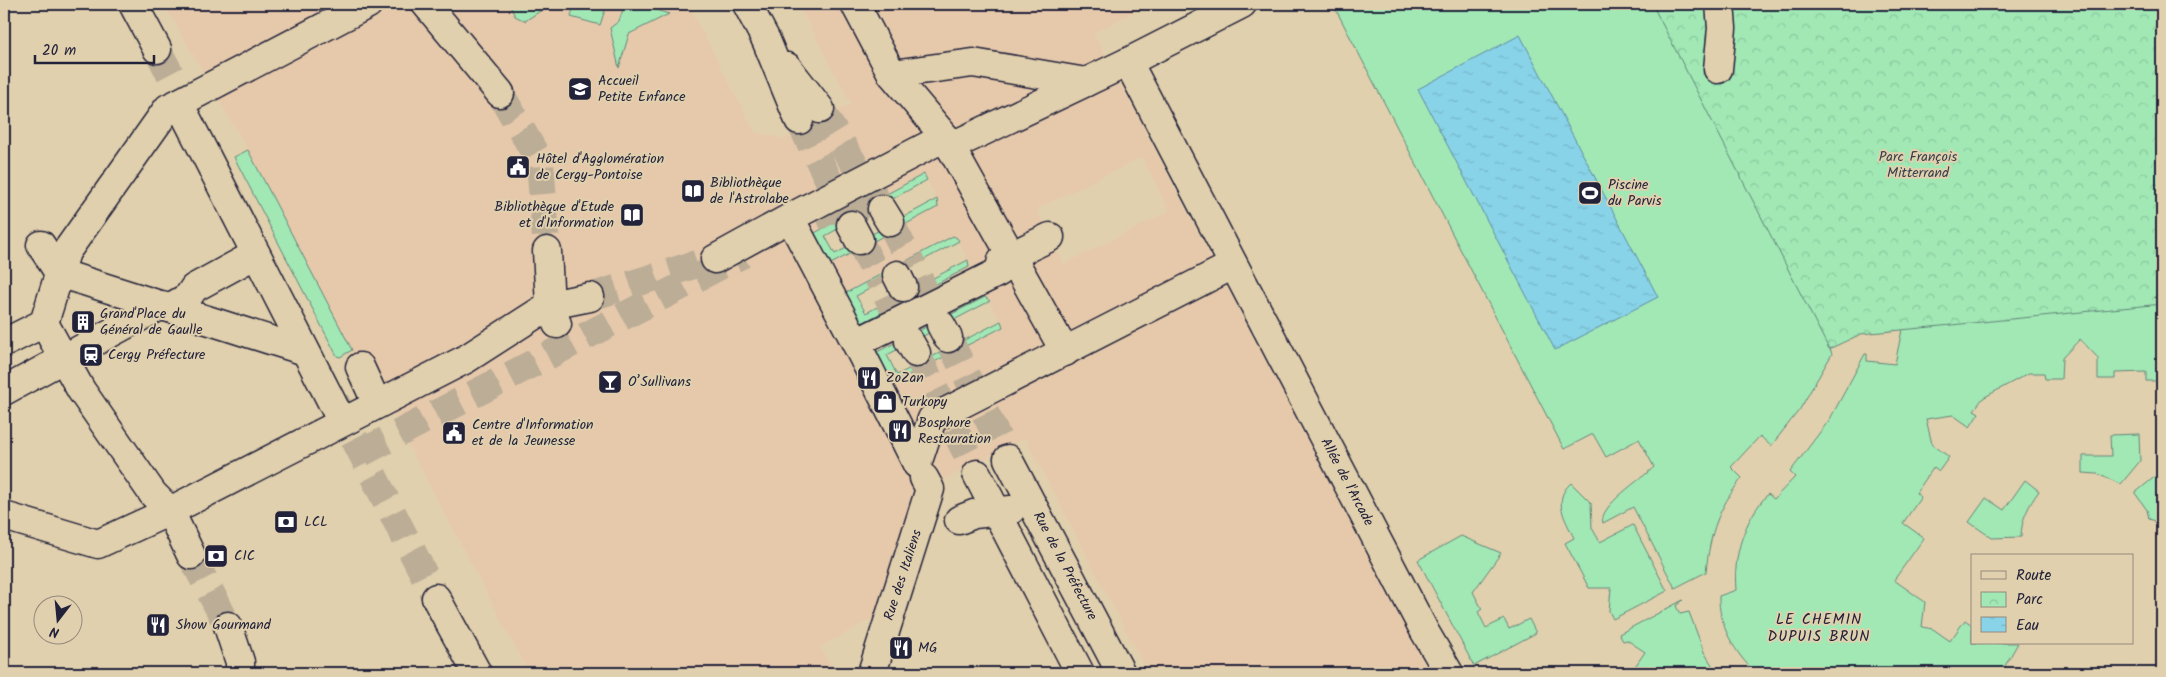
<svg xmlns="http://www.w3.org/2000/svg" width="2166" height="677" font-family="Kalam,sans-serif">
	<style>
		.built { fill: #e6c9ab; fill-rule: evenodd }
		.grass { fill: #a1e8b5; stroke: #628578 }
		.park { fill: url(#park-crowns); stroke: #628578 }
		.water { fill: url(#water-ripples); stroke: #5f8ca3 }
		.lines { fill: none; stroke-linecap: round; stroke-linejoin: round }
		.minor-tunnel { stroke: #bbad96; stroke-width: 28; stroke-dasharray: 28 14; stroke-linecap: butt }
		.minor-casing { stroke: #22223b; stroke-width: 31 }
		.minor { stroke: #e1d0ad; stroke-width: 28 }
		.labels { text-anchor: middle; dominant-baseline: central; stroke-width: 4; stroke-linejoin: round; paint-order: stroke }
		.poi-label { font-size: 14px; fill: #22223b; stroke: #e1d0ad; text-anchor: start }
		.park-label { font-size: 14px; fill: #35404d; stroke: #e1d0ad }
		.street-label { font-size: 14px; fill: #22223b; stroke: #e1d0ad }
		.neighbourhood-label { font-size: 15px; letter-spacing: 1px; fill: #22223b; stroke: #e1d0ad }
	</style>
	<defs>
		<pattern id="park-crowns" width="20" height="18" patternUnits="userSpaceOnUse" patternTransform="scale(1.25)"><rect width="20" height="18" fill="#a1e8b5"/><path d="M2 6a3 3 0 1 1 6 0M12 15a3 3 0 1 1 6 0" fill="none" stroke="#8ac79d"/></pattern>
		<pattern id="water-ripples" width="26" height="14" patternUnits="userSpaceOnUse" patternTransform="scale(1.25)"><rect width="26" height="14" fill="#88d3e8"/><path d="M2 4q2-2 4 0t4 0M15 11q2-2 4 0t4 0" fill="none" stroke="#75b5c8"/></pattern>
	</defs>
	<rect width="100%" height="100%" fill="#e1d0ad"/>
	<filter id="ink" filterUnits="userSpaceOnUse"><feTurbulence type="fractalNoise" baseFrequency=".02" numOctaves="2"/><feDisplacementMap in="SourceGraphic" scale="10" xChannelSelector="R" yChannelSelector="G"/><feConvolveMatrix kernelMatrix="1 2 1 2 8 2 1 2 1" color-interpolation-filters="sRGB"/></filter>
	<g filter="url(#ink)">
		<path class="built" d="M164,4H688L755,132L784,139L851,104L798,4H1149L1094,33L1429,673H1148L1025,438L917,494L879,615L820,647L835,673H529L401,431L395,416L386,400L365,377L248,150ZM1142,157L1169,211L1064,264L1037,209ZM924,174L937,199L938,207L827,265L811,235ZM957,238L970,263L858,325L842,295ZM988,298L1003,327L889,385L873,354Z"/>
		<g class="grass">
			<path d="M509,4H551L525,21L515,16Z"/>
			<path d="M574,4H607L600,25L571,17Z"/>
			<path d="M625,4H635L669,14L629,34L619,68L610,28L619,21Z"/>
			<path d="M1333,4H1711L1832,354L1800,409L1771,446L1760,436L1731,467L1742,478C1718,509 1710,533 1706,572L1675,588L1633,507L1603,523C1597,507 1643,478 1654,467L1639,439L1606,457L1593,434L1564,449Z"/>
			<path d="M248,150L352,350L340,357L337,356L234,157Z"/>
			<path d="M924,174L927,180L825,236L835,254L937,199L938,207L827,266L811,235Z"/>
			<path d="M953,236L957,238L959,241L856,296L866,313L968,260L969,267L858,325L842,295Z"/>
			<path d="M2162,290V381H2146V372L2115,373V379H2098V358L2080,339L2062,358L2061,379H2045L2044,373H2029L1983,398L1974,410L1979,413L1970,427L1953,415L1926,419L1932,444L1949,457L1939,471L1934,467L1916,493L1921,497L1903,523L1924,538L1894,580L1925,602L1922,627L1933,629L1950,641L1965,620L1972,625V643H2018L2001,673H1756C1735,654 1718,624 1719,596L1736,590C1733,555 1744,520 1768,494L1774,499L1795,477L1790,472L1830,419L1865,354H1867V361L1895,364L1906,310Z"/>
			<path d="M985,297L990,301L887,355L897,375L1001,321L1003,327L889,385L873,354Z"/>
			<path d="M2139,434L2140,461L2121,484L2097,474L2083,473V456H2111L2110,435Z"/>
			<path d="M2157,475H2162V523L2149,519L2147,510L2135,493Z"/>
			<path d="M2025,480L2039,491C2029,505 2021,519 2021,537L1992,538L1969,522L1986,498L2004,510Z"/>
			<path d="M1571,483L1591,503L1592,528L1600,542L1633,525L1667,591L1613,619L1609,611L1611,588H1589L1565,543L1574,538C1565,519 1552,500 1571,483Z"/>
			<path d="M1461,536L1501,553L1473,592L1482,609L1478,612L1486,628L1504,619L1509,629L1529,619L1536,633L1474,666L1418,560Z"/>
			<path d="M1683,600L1676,606L1680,614L1689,612L1704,652L1717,673H1633L1632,671L1645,652L1627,640L1623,641L1619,634Z"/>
		</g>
		<path class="park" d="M1652,4H2162V304L1861,334L1829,349Z"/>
		<path class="water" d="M1520,35L1658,297L1555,350L1418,89Z"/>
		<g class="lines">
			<g class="minor-tunnel">
				<path d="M157,49L195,121"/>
				<path d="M500,93L540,162L547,251"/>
				<path d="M820,109L882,209"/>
				<path d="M799,120L846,215"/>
				<path d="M815,217L847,202L859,208L868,217"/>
				<path d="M890,222L913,267"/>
				<path d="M859,240L881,284"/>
				<path d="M919,279L941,325"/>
				<path d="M887,295L909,341"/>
				<path d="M590,297L697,264"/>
				<path d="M948,338L1008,459"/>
				<path d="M916,353L977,474"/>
				<path d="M335,401L436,598"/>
				<path d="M361,453L743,254"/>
				<path d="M191,555L228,626"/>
			</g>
			<defs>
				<g id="minor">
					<path d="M133,4L157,49"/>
					<path d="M426,4L500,93"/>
					<path d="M747,4L766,40L799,120"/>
					<path d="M855,4L892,74L945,137L1065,352"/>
					<path d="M1242,4L1128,62L1425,632L1449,673"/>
					<path d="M787,67L820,109"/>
					<path d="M1718,69L1722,28L1720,4"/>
					<path d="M892,74L973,63L1086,82"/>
					<path d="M950,147L1128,62"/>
					<path d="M882,209L890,222"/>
					<path d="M790,218L856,343"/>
					<path d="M851,225L859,240"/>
					<path d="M41,245L59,273L305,351"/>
					<path d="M547,251L550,305L557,324"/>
					<path d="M715,259L797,214L945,137"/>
					<path d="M897,275L903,287"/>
					<path d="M169,308L188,297L194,288L256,254"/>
					<path d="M44,323L81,390L153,494L170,511L191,555"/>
					<path d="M941,325L948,338"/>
					<path d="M909,341L916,353"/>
					<path d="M4,343L44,323L66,252L168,108L179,103"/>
					<path d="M360,367L377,404"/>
					<path d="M4,391L162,305"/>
					<path d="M342,422L179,103L368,4"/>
					<path d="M1008,459L1121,673"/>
					<path d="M917,464L932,419L1233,265"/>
					<path d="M917,464L856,343L999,272L1002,260L1050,237"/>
					<path d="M977,474L1080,673"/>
					<path d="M4,516L98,544L170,511L466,359L550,305L590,297"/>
					<path d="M959,520L974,514L1011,510"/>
					<path d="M436,598L477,673"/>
					<path d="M228,626L240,662V673"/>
					<path d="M872,673L930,489L924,478"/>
				</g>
			</defs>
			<use href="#minor" class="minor-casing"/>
			<use href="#minor" class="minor"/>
		</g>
	</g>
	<defs>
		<symbol id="school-square" viewBox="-11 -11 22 22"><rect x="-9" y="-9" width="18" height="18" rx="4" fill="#22223b" stroke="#e1d0ad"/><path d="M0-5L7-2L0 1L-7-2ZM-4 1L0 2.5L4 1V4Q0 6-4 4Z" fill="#fff"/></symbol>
		<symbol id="civic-square" viewBox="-11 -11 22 22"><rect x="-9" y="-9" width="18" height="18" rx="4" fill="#22223b" stroke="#e1d0ad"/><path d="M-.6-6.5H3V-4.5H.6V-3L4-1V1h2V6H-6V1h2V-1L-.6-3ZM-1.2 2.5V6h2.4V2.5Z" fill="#fff"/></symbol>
		<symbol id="library-square" viewBox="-11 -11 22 22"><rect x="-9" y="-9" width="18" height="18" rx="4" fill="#22223b" stroke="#e1d0ad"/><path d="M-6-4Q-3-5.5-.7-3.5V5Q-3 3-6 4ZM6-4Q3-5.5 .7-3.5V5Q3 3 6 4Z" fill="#fff"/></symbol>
		<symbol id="stadium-square" viewBox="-11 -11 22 22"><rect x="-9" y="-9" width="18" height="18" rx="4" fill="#22223b" stroke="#e1d0ad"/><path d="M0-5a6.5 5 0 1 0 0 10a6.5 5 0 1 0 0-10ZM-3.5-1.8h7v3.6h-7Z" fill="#fff"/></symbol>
		<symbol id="building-square" viewBox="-11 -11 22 22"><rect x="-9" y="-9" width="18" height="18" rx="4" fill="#22223b" stroke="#e1d0ad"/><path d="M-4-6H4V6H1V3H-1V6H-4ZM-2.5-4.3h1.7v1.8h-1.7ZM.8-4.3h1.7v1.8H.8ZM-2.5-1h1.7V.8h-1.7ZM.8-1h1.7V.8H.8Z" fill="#fff"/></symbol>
		<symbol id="station-square" viewBox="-11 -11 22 22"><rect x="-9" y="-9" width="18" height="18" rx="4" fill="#22223b" stroke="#e1d0ad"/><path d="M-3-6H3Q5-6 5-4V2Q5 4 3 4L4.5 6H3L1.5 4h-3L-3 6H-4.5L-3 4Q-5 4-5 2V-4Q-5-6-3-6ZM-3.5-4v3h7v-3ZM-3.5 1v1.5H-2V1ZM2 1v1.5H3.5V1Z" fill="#fff"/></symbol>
		<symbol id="restaurant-square" viewBox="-11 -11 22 22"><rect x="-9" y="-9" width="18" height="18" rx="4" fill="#22223b" stroke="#e1d0ad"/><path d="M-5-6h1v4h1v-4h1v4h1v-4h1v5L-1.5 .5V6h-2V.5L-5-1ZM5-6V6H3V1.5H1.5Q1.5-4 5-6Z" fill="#fff"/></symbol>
		<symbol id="bar-square" viewBox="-11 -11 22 22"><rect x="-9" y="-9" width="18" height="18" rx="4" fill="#22223b" stroke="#e1d0ad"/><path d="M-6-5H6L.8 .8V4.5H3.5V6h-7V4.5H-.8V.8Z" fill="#fff"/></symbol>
		<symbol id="shop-square" viewBox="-11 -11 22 22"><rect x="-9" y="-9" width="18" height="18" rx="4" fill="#22223b" stroke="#e1d0ad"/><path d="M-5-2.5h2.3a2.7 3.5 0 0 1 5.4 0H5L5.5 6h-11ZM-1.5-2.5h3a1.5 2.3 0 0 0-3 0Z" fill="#fff"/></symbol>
		<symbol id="bank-square" viewBox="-11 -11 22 22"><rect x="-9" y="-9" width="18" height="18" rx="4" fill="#22223b" stroke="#e1d0ad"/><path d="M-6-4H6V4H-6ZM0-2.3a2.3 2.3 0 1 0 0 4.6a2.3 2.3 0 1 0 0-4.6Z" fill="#fff"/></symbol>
	</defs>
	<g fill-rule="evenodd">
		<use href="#school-square" x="566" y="75" width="28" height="28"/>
		<use href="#civic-square" x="504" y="153" width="28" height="28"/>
		<use href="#library-square" x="679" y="177" width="28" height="28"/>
		<use href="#stadium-square" x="1576" y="179" width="28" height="28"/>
		<use href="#library-square" x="618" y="201" width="28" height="28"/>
		<use href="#building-square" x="69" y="308" width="28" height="28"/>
		<use href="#station-square" x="77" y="341" width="28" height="28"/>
		<use href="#restaurant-square" x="855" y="364" width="28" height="28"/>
		<use href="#bar-square" x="596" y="368" width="28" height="28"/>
		<use href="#shop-square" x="871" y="388" width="28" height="28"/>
		<use href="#restaurant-square" x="886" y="417" width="28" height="28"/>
		<use href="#civic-square" x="440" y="419" width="28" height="28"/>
		<use href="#bank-square" x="272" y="508" width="28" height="28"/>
		<use href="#bank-square" x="202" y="542" width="28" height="28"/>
		<use href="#restaurant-square" x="144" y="611" width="28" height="28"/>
		<use href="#restaurant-square" x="887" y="634" width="28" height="28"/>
	</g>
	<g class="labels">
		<g class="poi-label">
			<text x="598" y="81">Accueil<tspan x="598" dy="16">Petite Enfance</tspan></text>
			<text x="536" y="159">Hôtel d'Agglomération<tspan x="536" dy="16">de Cergy-Pontoise</tspan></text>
			<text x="710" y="183">Bibliothèque<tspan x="710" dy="16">de l'Astrolabe</tspan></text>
			<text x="1608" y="185">Piscine<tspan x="1608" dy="16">du Parvis</tspan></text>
			<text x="614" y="207" text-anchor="end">Bibliothèque d'Etude<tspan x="614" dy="16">et d'Information</tspan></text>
			<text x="100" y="314">Grand'Place du<tspan x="100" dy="16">Général de Gaulle</tspan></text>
			<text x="108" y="355">Cergy Préfecture</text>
			<text x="886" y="378">ZoZan</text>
			<text x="628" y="382">O’Sullivans</text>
			<text x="902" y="402">Turkopy</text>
			<text x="918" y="423">Bosphore<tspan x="918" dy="16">Restauration</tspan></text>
			<text x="472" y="425">Centre d'Information<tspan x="472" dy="16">et de la Jeunesse</tspan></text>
			<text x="304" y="522">LCL</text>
			<text x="234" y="556">CIC</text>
			<text x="176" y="625">Show Gourmand</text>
			<text x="918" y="648">MG</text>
		</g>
		<g class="park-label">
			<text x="1918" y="157">Parc François<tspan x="1918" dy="16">Mitterrand</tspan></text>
		</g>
		<g class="street-label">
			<text transform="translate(1347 482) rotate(62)">Allée de l'Arcade</text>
			<text transform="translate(1065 566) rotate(62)">Rue de la Préfecture</text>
			<text transform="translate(903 575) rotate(-72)">Rue des Italiens</text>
		</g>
		<g class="neighbourhood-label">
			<text x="1819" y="620">LE CHEMIN<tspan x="1819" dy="17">DUPUIS BRUN</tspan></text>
		</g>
	</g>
	<rect width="2166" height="677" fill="none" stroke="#e1d0ad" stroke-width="20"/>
	<rect x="10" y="10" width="2146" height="657" fill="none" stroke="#22223b" stroke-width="2" filter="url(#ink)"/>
	<rect x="1971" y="554" width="162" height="90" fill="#e1d0ad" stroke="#958a7f"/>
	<rect x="1981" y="571" width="25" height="8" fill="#e1d0ad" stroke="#958a7f"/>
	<text x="2016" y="580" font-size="15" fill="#22223b">Route</text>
	<rect x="1981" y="592" width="25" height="15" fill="url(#park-crowns)" stroke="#958a7f"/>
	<text x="2016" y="604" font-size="15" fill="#22223b">Parc</text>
	<rect x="1981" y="617" width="25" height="15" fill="url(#water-ripples)" stroke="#958a7f"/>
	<text x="2016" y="630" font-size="15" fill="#22223b">Eau</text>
	<g transform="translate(58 620) rotate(196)"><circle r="24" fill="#e1d0ad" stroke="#958a7f"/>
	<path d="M0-4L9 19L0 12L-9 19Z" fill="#22223b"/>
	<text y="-8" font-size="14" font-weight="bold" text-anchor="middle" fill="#22223b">N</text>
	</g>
	<path d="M35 55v8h119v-8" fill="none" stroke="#22223b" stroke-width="2.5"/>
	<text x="42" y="55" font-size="15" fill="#22223b" stroke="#e1d0ad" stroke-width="4" paint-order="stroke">20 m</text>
</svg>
